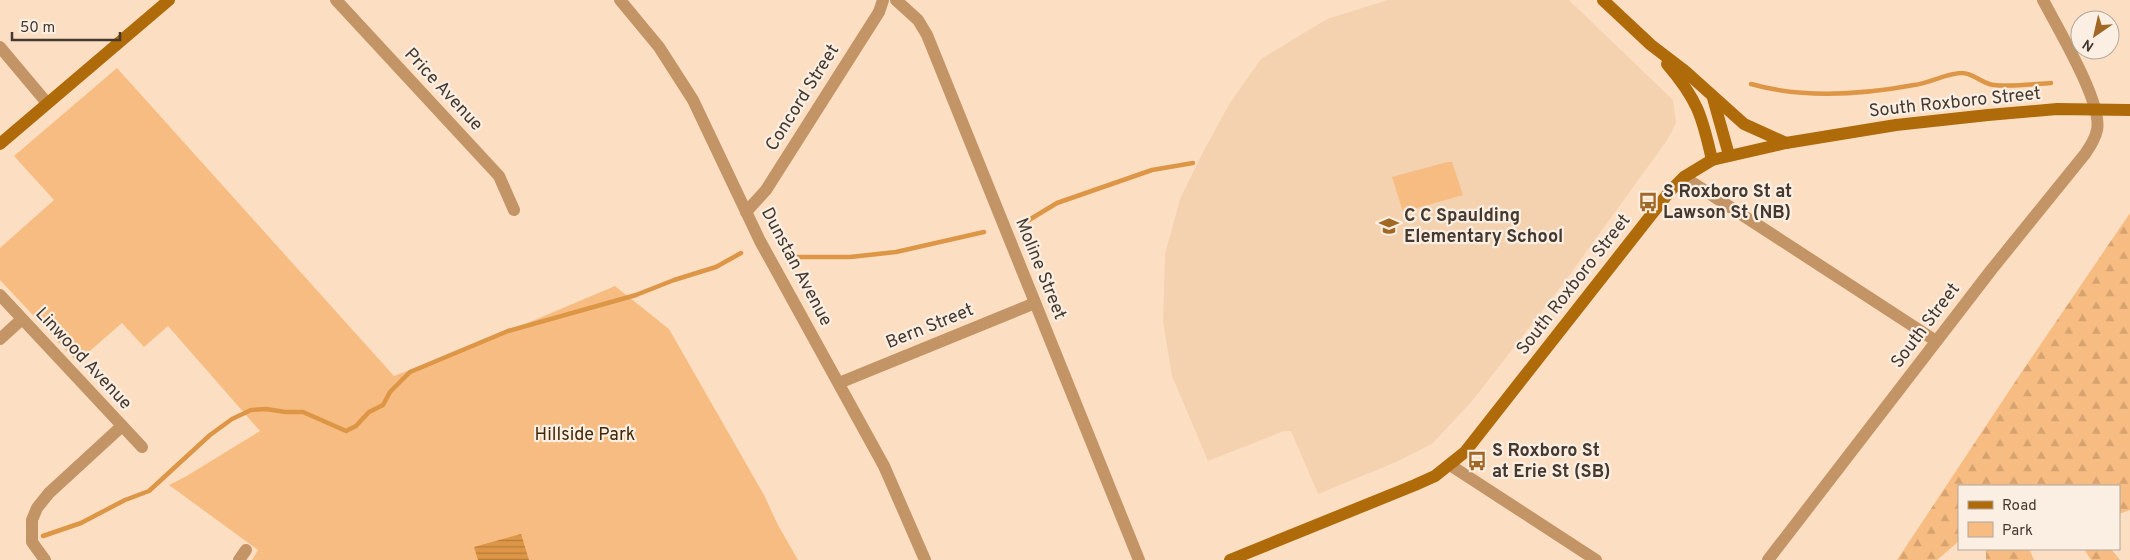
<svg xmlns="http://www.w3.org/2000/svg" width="2130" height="560" font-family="Overpass,sans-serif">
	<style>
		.built { fill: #f4d2b0 }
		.forest { fill: url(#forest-firs) }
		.green { fill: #f7bc81 }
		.water { fill: url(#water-rules) }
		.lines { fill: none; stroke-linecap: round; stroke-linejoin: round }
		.stream { stroke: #dd9546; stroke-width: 4.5 }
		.street { stroke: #c39465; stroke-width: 12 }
		.secondary { stroke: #af6b0a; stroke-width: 12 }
		.labels { text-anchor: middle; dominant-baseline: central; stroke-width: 4.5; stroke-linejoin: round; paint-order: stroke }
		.street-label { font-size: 18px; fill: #44392e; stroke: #fbefe4 }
		.poi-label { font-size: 18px; font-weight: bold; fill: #44392e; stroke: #fbefe4; text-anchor: start }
		.park-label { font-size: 18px; fill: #442704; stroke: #fbefe4 }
	</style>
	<defs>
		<pattern id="forest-firs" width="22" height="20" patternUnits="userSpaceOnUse" patternTransform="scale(1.25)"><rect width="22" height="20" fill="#f7bc81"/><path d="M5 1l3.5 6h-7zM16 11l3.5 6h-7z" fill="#d5a270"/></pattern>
		<pattern id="water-rules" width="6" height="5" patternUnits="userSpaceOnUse" patternTransform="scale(1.25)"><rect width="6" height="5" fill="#dd9546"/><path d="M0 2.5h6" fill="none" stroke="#b57b3b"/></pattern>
	</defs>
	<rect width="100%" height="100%" fill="#fcdfc3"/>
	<path class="built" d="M1388,0H1569L1673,100L1676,123L1668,139L1563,284L1473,400L1432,444L1396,462L1318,494L1291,431H1284L1208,461L1172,376L1163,321L1165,254L1180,199L1200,158L1228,106L1261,59L1327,19Z"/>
	<g class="forest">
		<path d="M2130,213V510L2119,514V486H1959V541L1937,560H1897L2019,376Z"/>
		<path d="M1986,549H2032L2030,551L2034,560H1986Z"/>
		<path d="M2084,549H2111L2120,560H2091Z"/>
	</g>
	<g class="green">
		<path d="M117,68L394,376L485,341L615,286L669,329L764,495L778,525L798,560H252L258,550L169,485L185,477L260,431L168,326L144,347L122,323L77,362L0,280V248L54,200L14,156Z"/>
		<path d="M1447,162H1452L1463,195L1403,212L1392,177Z"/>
	</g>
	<path class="water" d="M521,534L529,560H478L474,547Z"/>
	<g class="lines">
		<g class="stream">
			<path d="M1751,84C1804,99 1860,95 1914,85C1930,83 1947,73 1962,73C1974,73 1982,84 1994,85C2012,87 2033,84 2051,83"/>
			<path d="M1024,223L1057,203L1152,170L1193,163"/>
			<path d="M796,257H850L896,252L984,232"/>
			<path d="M43,536L81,523L125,500L149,491L210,435L232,419L251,410L266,409L285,412H303L346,431L356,426L369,412L383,405L390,392L410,372L508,331L636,295L674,280L716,267L741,253"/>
		</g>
		<g class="street">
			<path d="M336,0L499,176L514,210"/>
			<path d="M620,0L659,47L693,100L760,241L884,466L925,560"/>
			<path d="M896,0L918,20L927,35L1139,560"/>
			<path d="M0,47L47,103"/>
			<path d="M1684,177L1936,341"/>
			<path d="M746,212L766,190L879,12L883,0"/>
			<path d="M0,295L142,447"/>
			<path d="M0,339L22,319"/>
			<path d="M839,383L1035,303"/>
			<path d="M1450,465L1596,560"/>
			<path d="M45,560L32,542V520L37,508L49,493L122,426"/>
			<path d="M239,560L246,550"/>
			<path d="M1768,560L1992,269L2085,154C2090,147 2095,139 2097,130C2103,103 2057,27 2043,0"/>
		</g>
		<g class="secondary">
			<path d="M1603,0L1651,45L1685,71L1744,124L1786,143"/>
			<path d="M1667,64C1697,99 1702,115 1712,160"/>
			<path d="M1713,98L1729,155"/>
			<path d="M0,144L169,0"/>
			<path d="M1230,560L1415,485L1435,476L1465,452L1670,191L1684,177L1712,160L1786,143L1896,125L1988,115L2057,109L2130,110"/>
		</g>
	</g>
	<defs>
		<symbol id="bus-bare" viewBox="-9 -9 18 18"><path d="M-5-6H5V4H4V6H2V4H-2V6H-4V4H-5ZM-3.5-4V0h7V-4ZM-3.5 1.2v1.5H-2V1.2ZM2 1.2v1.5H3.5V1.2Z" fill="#a16825" stroke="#fbefe4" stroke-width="2.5" paint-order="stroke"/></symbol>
		<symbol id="school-bare" viewBox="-9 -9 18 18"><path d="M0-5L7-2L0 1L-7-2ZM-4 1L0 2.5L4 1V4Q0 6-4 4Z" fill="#a16825" stroke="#fbefe4" stroke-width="2.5" paint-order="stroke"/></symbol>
	</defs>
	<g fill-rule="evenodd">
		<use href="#bus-bare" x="1634" y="188" width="28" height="28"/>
		<use href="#school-bare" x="1375" y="212" width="28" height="28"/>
		<use href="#bus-bare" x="1463" y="447" width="28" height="28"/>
	</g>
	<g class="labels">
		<g class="street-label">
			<text transform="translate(443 90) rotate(47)">Price Avenue</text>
			<text transform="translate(803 98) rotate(-58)">Concord Street</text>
			<text transform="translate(1955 103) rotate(-6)">South Roxboro Street</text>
			<text transform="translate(796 267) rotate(62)">Dunstan Avenue</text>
			<text transform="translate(1040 269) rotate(68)">Moline Street</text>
			<text transform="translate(1574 285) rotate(-52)">South Roxboro Street</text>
			<text transform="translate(1926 326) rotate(-53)">South Street</text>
			<text transform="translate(930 327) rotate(-22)">Bern Street</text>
			<text transform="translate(83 359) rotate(47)">Linwood Avenue</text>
		</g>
		<g class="poi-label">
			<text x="1663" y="192">S Roxboro St at<tspan x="1663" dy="21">Lawson St (NB)</tspan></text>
			<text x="1404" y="216">C C Spaulding<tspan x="1404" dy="21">Elementary School</tspan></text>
			<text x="1492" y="451">S Roxboro St<tspan x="1492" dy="21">at Erie St (SB)</tspan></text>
		</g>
		<g class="park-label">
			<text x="585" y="435">Hillside Park</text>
		</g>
	</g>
	<rect x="1958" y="485" width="162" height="65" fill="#fbefe4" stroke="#b2a69b"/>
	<rect x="1968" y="501" width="25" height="8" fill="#af6b0a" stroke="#b2a69b"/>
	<text x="2002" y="510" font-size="15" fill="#44392e">Road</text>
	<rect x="1968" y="522" width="25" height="15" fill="#f7bc81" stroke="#b2a69b"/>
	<text x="2002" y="535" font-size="15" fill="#44392e">Park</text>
	<g transform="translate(2095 35) rotate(214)"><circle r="24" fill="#fbefe4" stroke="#b2a69b"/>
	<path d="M0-4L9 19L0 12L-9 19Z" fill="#a16825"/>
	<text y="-8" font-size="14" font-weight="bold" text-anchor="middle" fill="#44392e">N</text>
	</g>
	<path d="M12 32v8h108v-8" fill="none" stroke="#44392e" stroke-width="2.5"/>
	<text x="20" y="32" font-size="15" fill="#44392e" stroke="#fbefe4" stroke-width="4" paint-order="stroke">50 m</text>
</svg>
